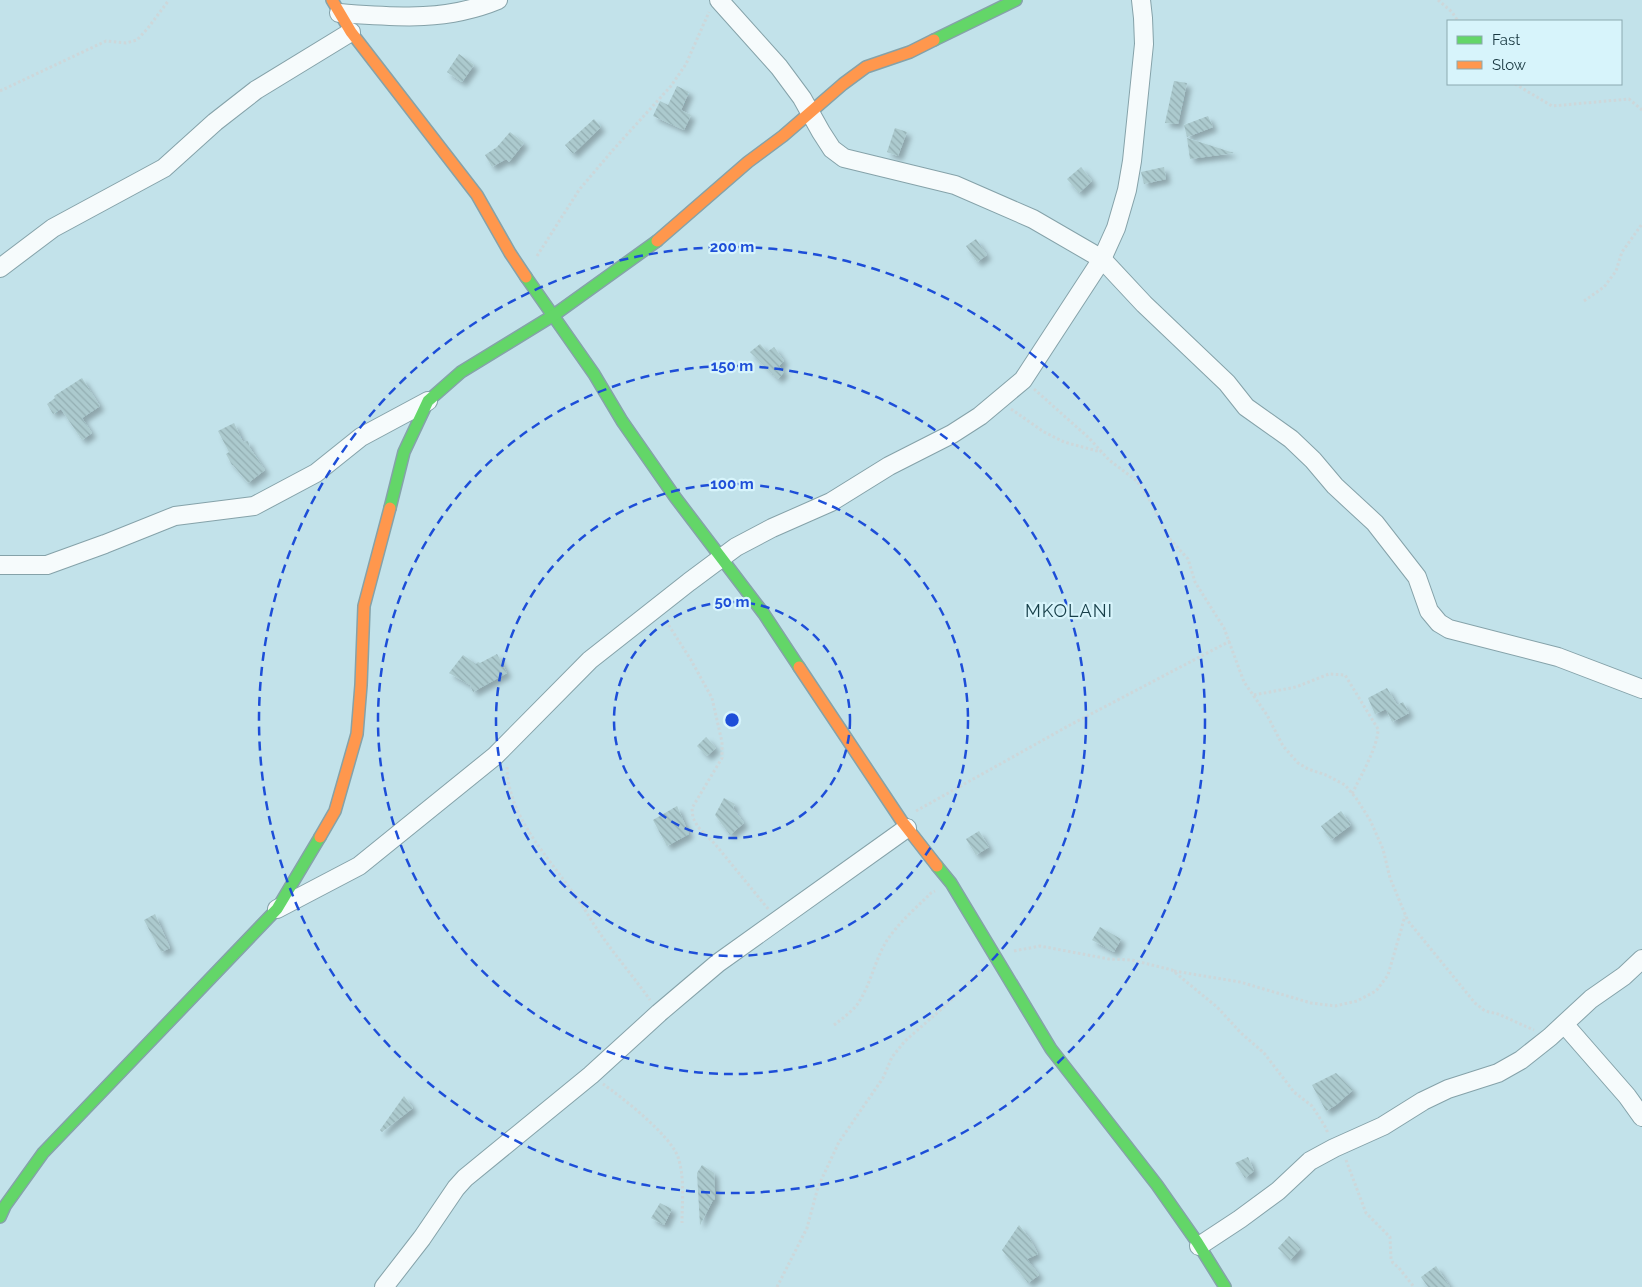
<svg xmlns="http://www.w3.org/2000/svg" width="1642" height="1287" font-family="Raleway,sans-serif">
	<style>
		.building { fill: url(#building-back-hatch); filter: url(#shadow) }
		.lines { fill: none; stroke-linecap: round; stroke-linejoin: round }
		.street-casing { stroke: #85a2a9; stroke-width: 20 }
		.fast-casing { stroke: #85a2a9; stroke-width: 14 }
		.slow-casing { stroke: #85a2a9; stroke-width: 14 }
		.path { stroke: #cdd7da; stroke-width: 3; stroke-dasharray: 2.5 2.5; stroke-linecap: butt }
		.street { stroke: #f6fbfc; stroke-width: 18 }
		.fast { stroke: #63d668; stroke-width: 11 }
		.slow { stroke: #ff974d; stroke-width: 11 }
		.ring { fill: none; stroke: #1d4ed8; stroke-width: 2.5; stroke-dasharray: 9 6 }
		.labels { text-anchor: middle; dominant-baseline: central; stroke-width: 4.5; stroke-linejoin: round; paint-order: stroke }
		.quarter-label { font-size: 18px; letter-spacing: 1px; fill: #173f49; stroke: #d7f4fb }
		.centre { fill: #1d4ed8; stroke: #d7f4fb; stroke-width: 2.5 }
		.ring-label { font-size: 15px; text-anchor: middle; font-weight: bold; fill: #1d4ed8; stroke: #d7f4fb; stroke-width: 4.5; stroke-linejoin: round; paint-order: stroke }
	</style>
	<defs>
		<pattern id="building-back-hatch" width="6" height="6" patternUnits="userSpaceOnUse" patternTransform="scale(1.25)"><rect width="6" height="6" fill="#accace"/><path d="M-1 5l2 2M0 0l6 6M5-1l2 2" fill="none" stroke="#93aeb2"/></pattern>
		<filter id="shadow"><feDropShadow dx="4.5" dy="4.5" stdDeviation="2.5" flood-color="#0004"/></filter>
	</defs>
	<rect width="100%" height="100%" fill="#c2e2ea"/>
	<g class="building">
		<path d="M459,54L474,65L462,82L447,72Z"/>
		<path d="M1174,81L1187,83L1178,124L1165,123Z"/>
		<path d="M677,86L689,92L681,110L691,115L684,130L653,116L660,101L668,105Z"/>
		<path d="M1208,116L1213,127L1187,137L1184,125Z"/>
		<path d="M594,119L601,127L573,154L565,145Z"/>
		<path d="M895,128L907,132L898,156L887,152Z"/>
		<path d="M510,132L524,143L509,162L506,159L492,167L485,155L497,147Z"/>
		<path d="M1187,138L1234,153L1190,159Z"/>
		<path d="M1081,167L1092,181L1079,193L1067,179Z"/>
		<path d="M1164,167L1166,179L1144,184L1141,172Z"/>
		<path d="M976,239L987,255L977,262L966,246Z"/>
		<path d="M760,344L767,352L774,347L784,361L779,366L784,372L778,379L750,352Z"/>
		<path d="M82,378L100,406L82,418L92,433L82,440L61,409L53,414L47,404L55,398L54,396Z"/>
		<path d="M234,423L243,442L248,441L250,448L265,470L248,483L233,465H232L226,454L229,452L218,431Z"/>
		<path d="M497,654L507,673L473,692L470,685L449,673L463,655L476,664L478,662L480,663Z"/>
		<path d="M1387,688L1397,705L1403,702L1409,713L1392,722L1386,709L1375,714L1368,698Z"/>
		<path d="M706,737L716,748L707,756L697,746Z"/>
		<path d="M724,798L735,804L733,808L744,823L730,835L715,815Z"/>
		<path d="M677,806L689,834L667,846L653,820Z"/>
		<path d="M1341,811L1351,825L1331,840L1321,826Z"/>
		<path d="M979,831L989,847L976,855L966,839Z"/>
		<path d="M155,914L170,948L161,952L144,920Z"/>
		<path d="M1100,927L1121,939L1114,952L1092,940Z"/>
		<path d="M1336,1073L1353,1090L1336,1105L1326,1111L1312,1085Z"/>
		<path d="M404,1096L413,1108L382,1132L380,1130Z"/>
		<path d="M1248,1157L1254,1171L1245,1178L1235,1163Z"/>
		<path d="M702,1165L714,1173L715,1199L713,1200L700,1225L697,1173Z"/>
		<path d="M660,1203L672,1209L664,1225L651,1218Z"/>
		<path d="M1019,1225L1030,1239L1038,1254L1027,1259L1039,1275L1028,1283L1002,1250Z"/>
		<path d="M1289,1236L1301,1248L1290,1260L1278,1248Z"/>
		<path d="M1436,1266L1450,1287H1428L1421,1277Z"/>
	</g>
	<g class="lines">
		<defs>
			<g id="street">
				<path d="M719,0L779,67L802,98L821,132L832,149L844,158L955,185L1033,219L1102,259L1144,304L1227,383L1246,407L1291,439L1313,460L1335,486L1375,523L1417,577L1429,611L1439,623L1449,629L1558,657L1642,689"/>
				<path d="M339,13C395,17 445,22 498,0"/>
				<path d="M0,268L53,228L164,168L215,122L256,90L351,32"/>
				<path d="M0,565H47L105,544L175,516L254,506L316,473L361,437L428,401"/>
				<path d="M277,909L359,866L495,756L590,660L689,582L736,547L772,528L831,502L889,466L952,434L980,416L1023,380L1102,259L1116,228L1127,190L1132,161L1144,44L1143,18L1141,0"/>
				<path d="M1565,1025L1627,1096L1642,1117"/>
				<path d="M1199,1246L1240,1219L1278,1191L1310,1161L1334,1148L1383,1126L1423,1101L1448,1089L1498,1073L1521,1060L1550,1037L1591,999L1624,976L1642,959"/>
				<path d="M384,1287L422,1238L456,1188L465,1178L591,1075L659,1013L718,963L907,828"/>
			</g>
			<g id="fast">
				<path d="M934,40L1016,0"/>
				<path d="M526,277L594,374L622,421L675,497L764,614L799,667"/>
				<path d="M390,508L404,452L428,401L461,372L554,315L657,241"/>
				<path d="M937,866L951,883L1051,1049L1157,1185L1197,1242L1225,1287"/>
				<path d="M0,1217L5,1206L43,1153L277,909L320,837"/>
			</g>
			<g id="slow">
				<path d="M332,0L351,32L477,195L510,253L526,277"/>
				<path d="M657,241L748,162L783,136L843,84L866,67L910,52L934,40"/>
				<path d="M799,667L901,820L937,866"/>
				<path d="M320,837L335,811L357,734L361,685L364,606L390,508"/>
			</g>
		</defs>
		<use href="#street" class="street-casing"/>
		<use href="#fast" class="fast-casing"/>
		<use href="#slow" class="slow-casing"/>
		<g class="path">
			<path d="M1438,0L1452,12L1458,21"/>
			<path d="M1515,84L1552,106L1629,99L1642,110"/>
			<path d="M0,91L106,41L126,43L137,40L148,28L169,0"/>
			<path d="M537,256L579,190L612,151L671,86L686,64L709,12"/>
			<path d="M1584,301L1604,287L1616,271L1622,252L1642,224"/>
			<path d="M1034,389L1089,438L1109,460L1137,481L1148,497L1168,537L1188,559L1195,582L1224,628L1244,682L1267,715L1283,746L1298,763L1308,769L1326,775L1345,785L1356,798L1370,820L1383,849L1390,878L1408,921L1475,1003L1485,1011L1498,1014L1534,1030"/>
			<path d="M1011,409L1044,432L1064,442L1101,452"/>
			<path d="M666,621L691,660L712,698L722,742V758L692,808L693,818L698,827L715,844L769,910"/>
			<path d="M1254,695L1296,687L1329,674L1345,675L1378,729C1378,747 1360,777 1352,794"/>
			<path d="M507,767C508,818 549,857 576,897C584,907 590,919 597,929C613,953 633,976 650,1000"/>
			<path d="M916,811L1070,725L1230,641"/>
			<path d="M1014,951L1040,946L1109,959L1132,960L1172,970L1217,1007L1241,1033L1264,1053L1294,1092L1312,1106L1326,1128L1328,1134"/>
			<path d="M1174,971L1240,982L1311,1003L1335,1006L1357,1001L1376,991L1388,975L1405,916"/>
			<path d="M834,1025C843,1018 853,1011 859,1002C871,983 875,960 886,942C897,924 916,908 931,893L935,891"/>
			<path d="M603,1084C623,1098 670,1135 678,1157C685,1178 682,1201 682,1223"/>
			<path d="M1346,1160L1366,1213L1390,1237L1391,1259L1393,1263L1399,1268L1414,1287"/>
			<path d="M777,1287L807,1228L818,1187L839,1142L883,1078L892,1057L905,1041L945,1006L981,970"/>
		</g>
		<use href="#street" class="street"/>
		<use href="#fast" class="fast"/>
		<use href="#slow" class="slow"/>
	</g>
	<g class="ring">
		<circle cx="732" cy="720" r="118"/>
		<circle cx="732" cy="720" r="236"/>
		<circle cx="732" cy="720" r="354"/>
		<circle cx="732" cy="720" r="473"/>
	</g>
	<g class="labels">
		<g class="quarter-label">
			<text x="1069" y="610">MKOLANI</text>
		</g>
	</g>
	<circle cx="732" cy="720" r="8" class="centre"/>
	<g class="ring-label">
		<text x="732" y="252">200 m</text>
		<text x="732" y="371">150 m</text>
		<text x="732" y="489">100 m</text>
		<text x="732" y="607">50 m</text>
	</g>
	<rect x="1447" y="20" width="175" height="65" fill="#d7f4fb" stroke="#8ba9b0"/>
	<rect x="1457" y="36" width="25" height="8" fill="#63d668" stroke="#8ba9b0"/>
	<text x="1492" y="45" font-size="15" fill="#193840">Fast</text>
	<rect x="1457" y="61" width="25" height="8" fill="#ff974d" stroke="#8ba9b0"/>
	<text x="1492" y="70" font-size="15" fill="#193840">Slow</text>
</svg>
